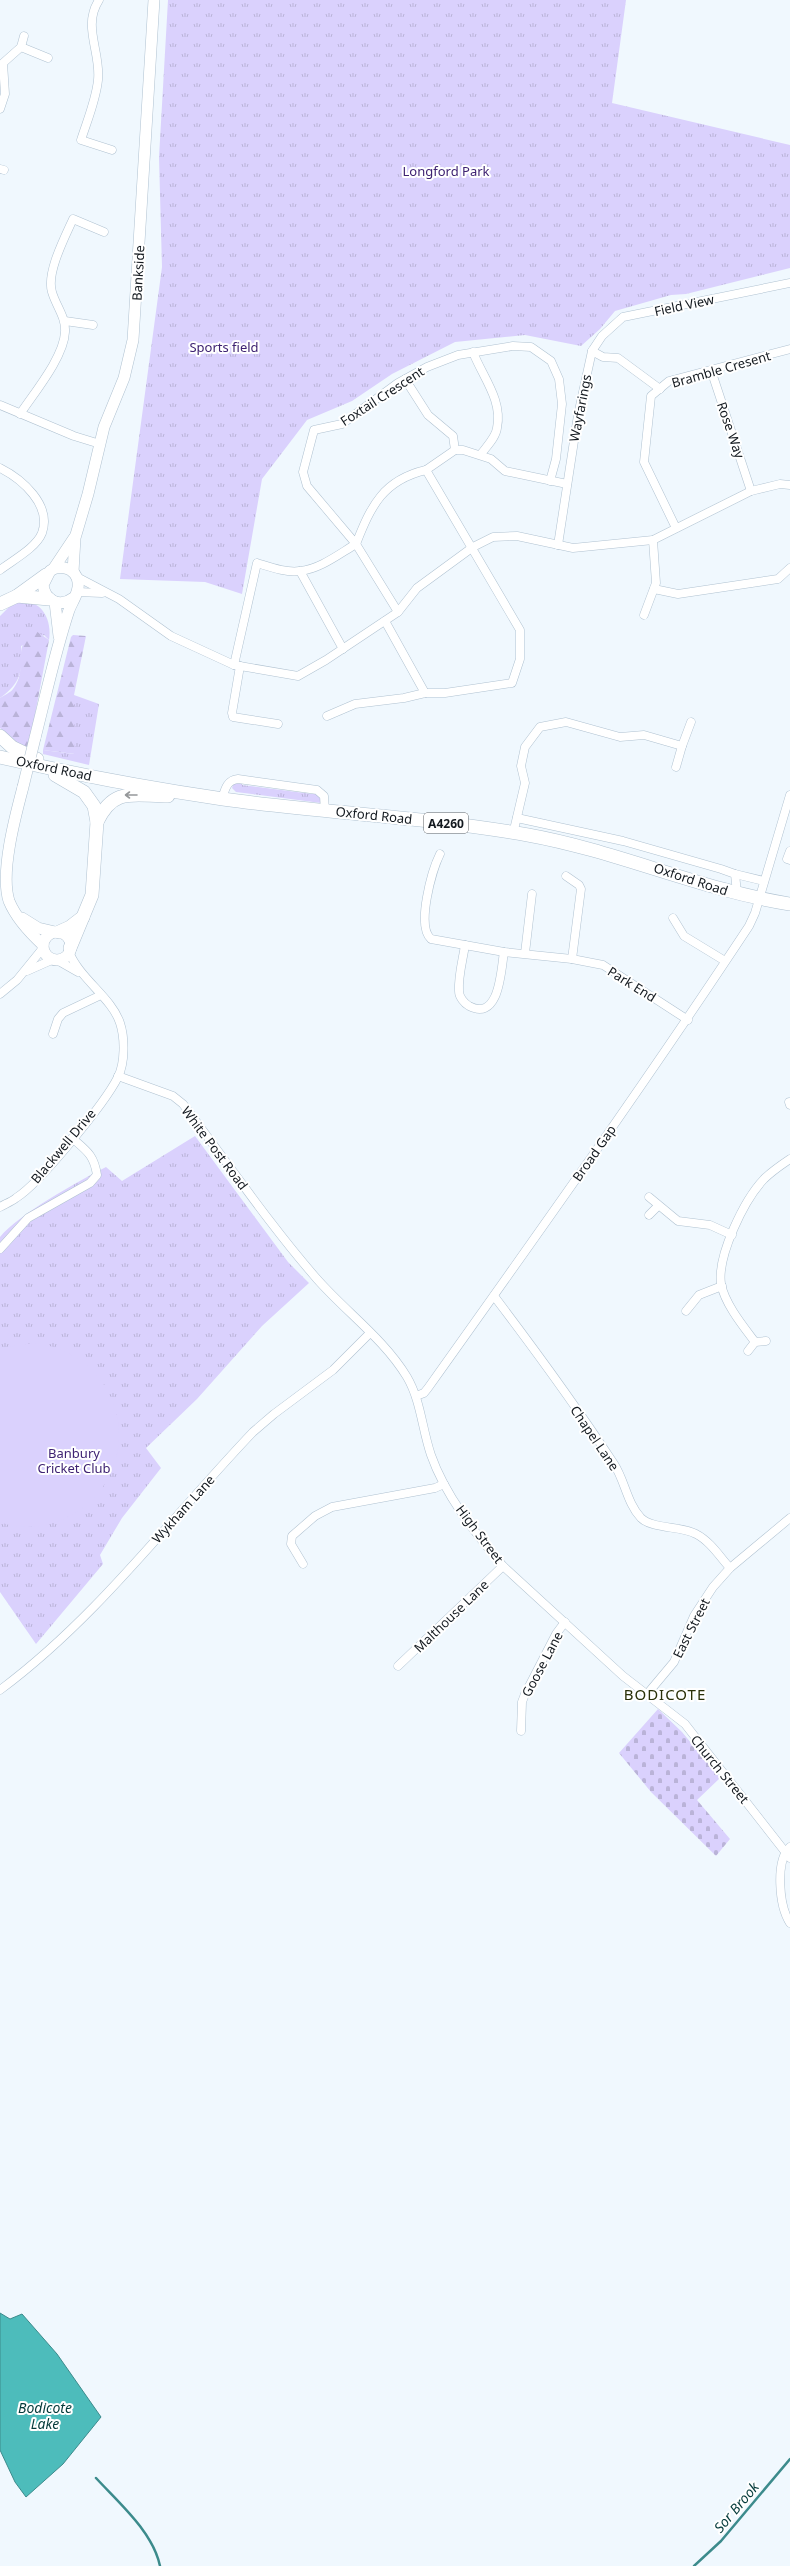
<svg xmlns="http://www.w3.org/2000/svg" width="790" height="2566" font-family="'Noto Sans',sans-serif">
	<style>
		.grass { fill: url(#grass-tufts) }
		.forest { fill: url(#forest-firs) }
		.cemetery { fill: url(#cemetery-stones) }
		.pitch { fill: #dad1fd }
		.water { fill: #4dbcbb; stroke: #3c8b8c }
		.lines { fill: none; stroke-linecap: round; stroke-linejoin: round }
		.stream { stroke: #3c8b8c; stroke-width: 2.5 }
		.street-casing { stroke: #b0c2d1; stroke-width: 9 }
		.secondary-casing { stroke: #b0c2d1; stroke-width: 12 }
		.primary-casing { stroke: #b0c2d1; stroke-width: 14 }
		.street { stroke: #fff; stroke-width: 8 }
		.secondary { stroke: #fff; stroke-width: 11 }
		.primary { stroke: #fff; stroke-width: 13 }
		.secondary-bridge-casing { stroke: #b0c2d1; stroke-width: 12; stroke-linecap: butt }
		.secondary-bridge { stroke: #fff; stroke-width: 11 }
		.oneway { stroke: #95989a }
		.labels { text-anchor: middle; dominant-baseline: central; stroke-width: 4; stroke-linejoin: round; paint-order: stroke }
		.shield { fill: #fff; stroke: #5a5e62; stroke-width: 1 }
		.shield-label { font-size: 12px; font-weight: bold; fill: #13191f }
		.park-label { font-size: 13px; fill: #3e2272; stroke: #fff }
		.street-label { font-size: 13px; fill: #13191f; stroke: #fff }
		.water-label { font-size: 14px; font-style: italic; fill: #043a3a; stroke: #fff }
		.quarter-label { font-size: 15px; letter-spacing: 1px; fill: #293008; stroke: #fff }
	</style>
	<defs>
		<pattern id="grass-tufts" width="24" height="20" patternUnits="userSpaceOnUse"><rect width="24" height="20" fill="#dad1fd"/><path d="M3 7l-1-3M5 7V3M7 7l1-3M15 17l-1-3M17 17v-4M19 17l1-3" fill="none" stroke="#bab3d8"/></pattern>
		<pattern id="forest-firs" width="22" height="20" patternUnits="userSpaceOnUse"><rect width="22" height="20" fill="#dad1fd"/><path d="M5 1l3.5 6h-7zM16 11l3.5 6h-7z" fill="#bab3d8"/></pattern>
		<pattern id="cemetery-stones" width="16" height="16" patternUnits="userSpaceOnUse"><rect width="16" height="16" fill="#dad1fd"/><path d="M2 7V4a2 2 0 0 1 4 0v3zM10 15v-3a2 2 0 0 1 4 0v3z" fill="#bab3d8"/></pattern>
	</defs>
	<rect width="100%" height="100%" fill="#f0f8fe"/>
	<g class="grass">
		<path d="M168,0H626L612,103L790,145V268L686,294L671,295L615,311L600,329L581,346L525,335L455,342L392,374L352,401L307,420L262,479L242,594L205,582L120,579L162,267L159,157Z"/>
		<path d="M22,601C43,601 52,621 49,640L44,635L21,646C23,671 21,683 0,698V616L12,604Z"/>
		<path d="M74,695L99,704L89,765L43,754V750L74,754Z"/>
		<path d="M234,783H242V785L312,794L313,792L320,795L321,803L236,792L232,788Z"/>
		<path d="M195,1136L288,1262L309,1283L262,1326L197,1399L146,1448L161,1468L122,1518L100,1555L103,1564L36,1644L0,1592V1237C19,1214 77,1182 106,1167L122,1181Z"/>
	</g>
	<g class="forest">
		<path d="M36,631L49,640L29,747L17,744L0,728V698C4,695 10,693 13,689C30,668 9,646 36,631Z"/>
		<path d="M73,635L86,636L74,695L75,754L43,750L71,637Z"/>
	</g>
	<path class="cemetery" d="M658,1709L682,1732L720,1778L697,1800L730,1839L716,1856L651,1792L619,1753Z"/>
	<path class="pitch" d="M33,1343C42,1345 54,1346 62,1350C141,1385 137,1493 56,1522C38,1528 18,1529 0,1522V1348Z"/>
	<path class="water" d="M0,2313L10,2319L22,2314L57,2354L101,2417L63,2464L26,2497L15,2482L0,2450Z"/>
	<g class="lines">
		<g class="stream">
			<path d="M96,2478C119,2503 153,2532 160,2566"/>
			<path d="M694,2566L721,2541L790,2459"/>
		</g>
		<defs>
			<g id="street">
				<path d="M99,0C82,26 101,52 98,80C96,100 87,121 81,140L112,150"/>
				<path d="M21,47L24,36"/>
				<path d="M0,109L5,94L3,63L21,47L48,58"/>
				<path d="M0,169L4,170"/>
				<path d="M65,321L93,325"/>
				<path d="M592,351L602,336L623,317L790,283"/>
				<path d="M473,352C482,376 503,400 497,428C496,437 487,446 481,454"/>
				<path d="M711,370L751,491"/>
				<path d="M405,379L428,415L453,436L455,450"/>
				<path d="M0,405L74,436L100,444"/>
				<path d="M20,414C34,393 64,357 65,332C66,317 56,306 52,292C46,273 65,237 73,219L104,232"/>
				<path d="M0,468C22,479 52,505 42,533C36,548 13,560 0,570"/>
				<path d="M426,470L455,450H463L491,459L505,471L567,484"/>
				<path d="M676,528L644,462L651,396L669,381L790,349"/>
				<path d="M558,545L578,415L592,351L603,357L618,358L660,389"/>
				<path d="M300,571L343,649"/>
				<path d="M77,577L119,599L171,636L234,665L298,676L326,660L398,612L417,588L473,547L493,537L517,536L573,548L653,540L751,491L780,484L790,485"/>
				<path d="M654,589L678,594L778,579L790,568"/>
				<path d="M77,592L102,593"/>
				<path d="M644,615L656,583L653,540"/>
				<path d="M385,621L425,693"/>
				<path d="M234,665L257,563C270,567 286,573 300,571C320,569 339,554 356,544L398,612"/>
				<path d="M240,666L232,713L233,717L278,724"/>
				<path d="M327,716L355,704L404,698L425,693H445L512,683L520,659V630L426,470C383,480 371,506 356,544L307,486L303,472L314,430L342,424L398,383L427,367L458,355L513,346L531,347L551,361L559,379L562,404L556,459L550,481"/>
				<path d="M676,767L682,746"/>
				<path d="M222,799C225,789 227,780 238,779L317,790L324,796L325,811"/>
				<path d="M517,818L623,841L721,869L735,874L737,893"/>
				<path d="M513,834L525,783L521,766L525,747L540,727L566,722L620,737L644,735L682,746L691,722"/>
				<path d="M790,851L787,859L790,860"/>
				<path d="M440,854C432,870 416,926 431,939L504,952L572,959L603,965L688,1020"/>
				<path d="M735,874L764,881"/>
				<path d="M566,876L579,885L581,889L572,959"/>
				<path d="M673,918L684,936L725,961"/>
				<path d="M465,945C463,959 458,976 459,991C459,997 464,1003 469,1006C500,1022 501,969 504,952"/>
				<path d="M525,953L532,894"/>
				<path d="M57,960L78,972"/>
				<path d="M27,971L54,959"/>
				<path d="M0,994L17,980L43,948"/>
				<path d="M53,1034L58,1019L63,1013L101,995"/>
				<path d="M118,1076L173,1096L183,1104C227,1162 269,1224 317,1279C346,1312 384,1339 407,1377C421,1401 422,1429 431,1455C445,1495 475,1533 503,1566L623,1676L685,1724L790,1858"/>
				<path d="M789,1102L790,1105"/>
				<path d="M649,1197L678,1221L710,1225L732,1235"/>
				<path d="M0,1207C5,1204 11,1202 16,1198C40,1183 105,1103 118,1077C125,1063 125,1038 120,1023C112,998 80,979 69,952"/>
				<path d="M649,1215L658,1206"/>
				<path d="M0,1249L28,1218L90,1183L97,1175C94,1155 87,1151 72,1138"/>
				<path d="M494,1296C535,1350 576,1406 614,1464C625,1481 627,1503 641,1518C652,1529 682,1526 696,1534C710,1541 720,1557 730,1568"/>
				<path d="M686,1311L699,1295L722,1286"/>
				<path d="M766,1341L755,1342C743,1326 725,1304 721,1284C717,1256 744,1200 764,1179C771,1172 781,1165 790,1159"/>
				<path d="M748,1351L755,1342"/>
				<path d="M416,1396L424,1393L428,1388C537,1235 646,1082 749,926L755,913L790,795"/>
				<path d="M303,1564L291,1544L292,1536L315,1516L332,1507L435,1488L444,1484"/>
				<path d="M398,1666L503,1566"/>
				<path d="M0,1690C97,1618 170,1519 253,1432L274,1414L333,1370L370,1333"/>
				<path d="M648,1693L674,1662L694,1616L713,1587L730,1568L790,1518"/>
				<path d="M521,1731L522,1702L525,1694L556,1634L565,1622"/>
				<path d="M790,1847C775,1861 779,1906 790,1923"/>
			</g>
			<g id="secondary">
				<path d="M54,568L74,538"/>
				<path d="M73,572L75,538L88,494L104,427L124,378L133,340L154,0"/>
				<path d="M55,602L59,636"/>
				<path d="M35,738C46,695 55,652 69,610C72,602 80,591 78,582C76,568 60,564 50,571L43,585C45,601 60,608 73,598"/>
				<path d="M23,787C15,817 0,873 9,901C16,918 30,933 43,945"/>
				<path d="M22,918L38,928L55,932"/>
				<circle cx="57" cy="946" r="14"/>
			</g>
			<g id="primary">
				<path d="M17,596L49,599"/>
				<path d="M0,604L17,596L46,575"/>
				<path d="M0,736L12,747L37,759"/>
				<path d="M0,757C73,774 148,788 223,799C324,813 427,817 528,835C617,851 701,890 790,904"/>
				<path d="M55,775L84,792L94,806L97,822L92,895L70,948"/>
				<path d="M97,822C114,786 135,796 168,796"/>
				<path d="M59,932L70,927L83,917"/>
			</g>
		</defs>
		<use href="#street" class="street-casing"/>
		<use href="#secondary" class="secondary-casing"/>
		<use href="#primary" class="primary-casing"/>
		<use href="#street" class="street"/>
		<use href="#secondary" class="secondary"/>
		<use href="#primary" class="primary"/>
		<defs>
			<path id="secondary-bridge" d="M23,787L35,738"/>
		</defs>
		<use href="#secondary-bridge" class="secondary-bridge-casing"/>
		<use href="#secondary-bridge" class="secondary-bridge"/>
	</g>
	<defs><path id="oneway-shaft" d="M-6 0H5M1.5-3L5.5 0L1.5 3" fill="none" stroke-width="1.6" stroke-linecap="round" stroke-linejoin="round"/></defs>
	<use class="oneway" href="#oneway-shaft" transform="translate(131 795) rotate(180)"/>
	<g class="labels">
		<rect class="shield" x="424" y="813" width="44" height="20" rx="3"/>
		<g class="shield-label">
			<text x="446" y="823">A4260</text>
		</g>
		<g class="park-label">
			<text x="446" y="171">Longford Park</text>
			<text x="224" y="347">Sports field</text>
			<text x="74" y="1453">Banbury<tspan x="74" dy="15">Cricket Club</tspan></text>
		</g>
		<g class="street-label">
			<text transform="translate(138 273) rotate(-87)">Bankside</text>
			<text transform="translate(684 305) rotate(-12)">Field View</text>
			<text transform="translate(721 369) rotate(-16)">Bramble Cresent</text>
			<text transform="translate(382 396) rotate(-33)">Foxtail Crescent</text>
			<text transform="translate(580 408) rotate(-79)">Wayfarings</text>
			<text transform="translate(731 430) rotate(71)">Rose Way</text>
			<text transform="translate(54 768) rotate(12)">Oxford Road</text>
			<text transform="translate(374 815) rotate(6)">Oxford Road</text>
			<text transform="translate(691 879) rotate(18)">Oxford Road</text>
			<text transform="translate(632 984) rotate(32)">Park End</text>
			<text transform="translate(63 1146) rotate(-50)">Blackwell Drive</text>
			<text transform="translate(215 1148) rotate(53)">White Post Road</text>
			<text transform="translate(594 1153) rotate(-55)">Broad Gap</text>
			<text transform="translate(595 1438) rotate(56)">Chapel Lane</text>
			<text transform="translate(183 1509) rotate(-48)">Wykham Lane</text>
			<text transform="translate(480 1534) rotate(53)">High Street</text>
			<text transform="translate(451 1616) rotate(-44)">Malthouse Lane</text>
			<text transform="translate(691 1628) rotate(-63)">East Street</text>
			<text transform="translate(542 1664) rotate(-62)">Goose Lane</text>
			<text transform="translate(720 1769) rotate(51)">Church Street</text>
		</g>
		<g class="water-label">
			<text x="45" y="2407">Bodicote<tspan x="45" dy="16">Lake</tspan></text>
			<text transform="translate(736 2507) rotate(-50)">Sor Brook</text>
		</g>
		<g class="quarter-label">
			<text x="665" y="1694">BODICOTE</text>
		</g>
	</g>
</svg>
